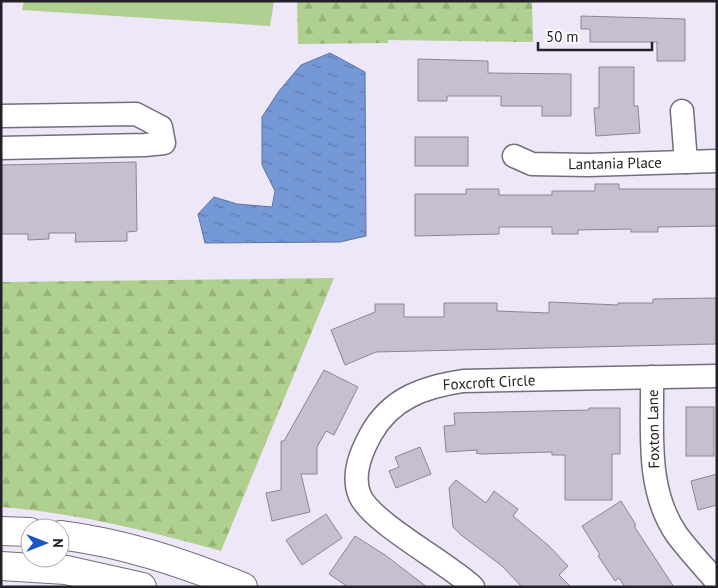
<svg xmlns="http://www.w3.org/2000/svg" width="718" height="588" font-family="'PT Sans',sans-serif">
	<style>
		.green { fill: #afd08e }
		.forest { fill: url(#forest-firs) }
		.water { fill: url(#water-ripples); stroke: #5c74a2 }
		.building { fill: #c7bfd0; stroke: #8c8595 }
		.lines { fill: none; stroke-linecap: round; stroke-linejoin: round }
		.minor-casing { stroke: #746d7d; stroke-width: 25 }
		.major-casing { stroke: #746d7d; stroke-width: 30 }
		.minor { stroke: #fff; stroke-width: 22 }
		.major { stroke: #fff; stroke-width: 28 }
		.labels { text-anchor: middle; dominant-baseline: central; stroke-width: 4.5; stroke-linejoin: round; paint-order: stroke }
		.street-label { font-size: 15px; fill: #232027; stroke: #fff }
	</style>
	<defs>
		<pattern id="forest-firs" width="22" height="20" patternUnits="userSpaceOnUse" patternTransform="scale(1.25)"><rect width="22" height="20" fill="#afd08e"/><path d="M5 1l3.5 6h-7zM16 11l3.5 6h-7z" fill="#96b27a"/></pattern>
		<pattern id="water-ripples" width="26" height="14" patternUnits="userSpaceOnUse" patternTransform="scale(1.25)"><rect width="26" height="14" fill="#7598d6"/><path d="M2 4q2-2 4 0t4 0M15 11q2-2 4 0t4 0" fill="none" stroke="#607cae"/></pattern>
	</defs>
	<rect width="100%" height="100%" fill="#eee7f8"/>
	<path class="green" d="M24,1H274L270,26L22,10Z"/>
	<g class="forest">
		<path d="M297,1H532L533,42L388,40V43L298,44Z"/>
		<path d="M334,278L221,551C149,531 76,513 1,507V282Z"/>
	</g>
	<path class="water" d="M330,53L365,72L366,236L340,242L205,243L198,214L214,197L237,204L272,207L275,191L262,165V117L279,91L301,65Z"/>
	<g class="building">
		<path d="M581,16L685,19V61H657V42H590V29H581Z"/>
		<path d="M418,59L488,61V73L571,74V116H542V106H501V96H447V101H418Z"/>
		<path d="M599,67H634V106H638L640,133L596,136L594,108H599Z"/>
		<rect x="415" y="137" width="53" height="29"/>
		<path d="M136,162L137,231L127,232V241L75,242L76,233H49V239L28,240V234H1V165Z"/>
		<path d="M595,184H619V189H717V226L658,227V232H631V229L578,230V234H552V227H499V234L415,236V194H466V189H499V195H552V191H595Z"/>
		<path d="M716,298V344L376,352L345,365L331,330L375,312V304H404V317H444V303H497V311L549,313V302L618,305V303H653V299Z"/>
		<path d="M324,370L358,387L334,435L326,431L317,447V474H301L310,512L272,521L266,493L281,490V441H284Z"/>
		<rect x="686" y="407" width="28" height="49"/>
		<path d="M589,408H620V454H612V500H565V455H552V452L481,454L476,453L478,450L446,452L444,426L455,425L454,413L589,410Z"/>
		<path d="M420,447L431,474L396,488L389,471L399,467L395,457Z"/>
		<path d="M717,474V505L698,510L691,481Z"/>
		<path d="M456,480L486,503L494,491L518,509L513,516L548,545L568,566L559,575L571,587H522L502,566L461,535L453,527L449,488Z"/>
		<path d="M621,501L636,525L634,526L674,587H625L619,578L615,581L598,556L600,555L582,526Z"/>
		<path d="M326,514L342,538L302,565L286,540Z"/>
		<path d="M355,536L385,555L427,587H348L329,574Z"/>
	</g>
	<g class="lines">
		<defs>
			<g id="minor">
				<path d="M682,111L686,162"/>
				<path d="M1,116L136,114L161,127L164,143L145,145L1,148"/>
				<path d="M514,156L532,164L588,165L717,161"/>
				<path d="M652,377C653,430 645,489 677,535C689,551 704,567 717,582"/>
				<path d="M473,587C448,563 372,523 360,496C351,475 361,452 371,434C391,398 424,387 463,381L717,376"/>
			</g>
			<g id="major">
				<path d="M1,531L30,532"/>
				<path d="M60,535C124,543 183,563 243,587"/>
				<path d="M1,566L66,570L142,587"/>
			</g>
		</defs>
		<use href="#minor" class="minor-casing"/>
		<use href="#major" class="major-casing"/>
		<use href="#minor" class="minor"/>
		<use href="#major" class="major"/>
	</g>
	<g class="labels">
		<g class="street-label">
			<text transform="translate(615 163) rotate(-1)">Lantania Place</text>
			<text transform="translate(489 382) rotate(-3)">Foxcroft Circle</text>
			<text transform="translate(653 429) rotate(-91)">Foxton Lane</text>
		</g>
	</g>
	<rect width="718" height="588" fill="none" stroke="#232027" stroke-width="5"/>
	<g transform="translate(45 543) rotate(90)"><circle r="24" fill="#ffffff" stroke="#a7a6a9"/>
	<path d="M0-4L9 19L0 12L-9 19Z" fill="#1957c2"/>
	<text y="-8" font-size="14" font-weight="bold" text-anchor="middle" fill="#232027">N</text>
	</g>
	<path d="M538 42v8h114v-8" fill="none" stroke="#232027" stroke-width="2.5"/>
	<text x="546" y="42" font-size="15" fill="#232027" stroke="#ffffff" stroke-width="4" paint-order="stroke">50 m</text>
</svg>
